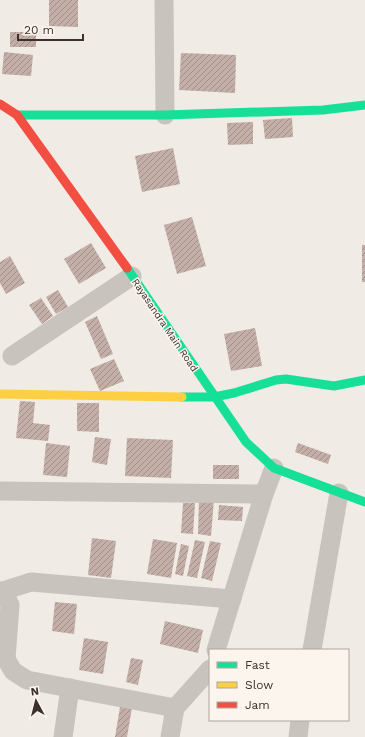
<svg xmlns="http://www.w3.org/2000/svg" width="365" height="737" font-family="'Work Sans',sans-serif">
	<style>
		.building { fill: url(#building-hatch) }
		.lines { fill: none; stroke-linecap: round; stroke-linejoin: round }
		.street { stroke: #c9c3be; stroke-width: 19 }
		.fast { stroke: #16e098; stroke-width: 9 }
		.slow { stroke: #ffcf43; stroke-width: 9 }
		.jam { stroke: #f24e42; stroke-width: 9 }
		.labels { text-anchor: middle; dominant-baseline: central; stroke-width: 3; stroke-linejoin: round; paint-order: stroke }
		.street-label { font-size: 10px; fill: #3b302b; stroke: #fbf5ee }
	</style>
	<defs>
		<pattern id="building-hatch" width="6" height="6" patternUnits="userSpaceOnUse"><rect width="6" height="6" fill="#c3afa7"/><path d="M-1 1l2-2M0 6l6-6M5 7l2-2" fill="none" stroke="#a08f88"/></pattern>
	</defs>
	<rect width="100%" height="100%" fill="#f0ebe5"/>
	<g class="building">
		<path d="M49,0H78V27L49,26Z"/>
		<rect x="10" y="32" width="26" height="15"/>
		<path d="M4,52L33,55L31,76L2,74Z"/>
		<path d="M181,53L236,55L235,93L179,90Z"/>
		<path d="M292,118L293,137L265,139L263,120Z"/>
		<path d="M253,122V144L228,145L227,123Z"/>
		<path d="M173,148L180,184L142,192L135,156Z"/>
		<path d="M192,217L206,266L177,274L164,225Z"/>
		<path d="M91,243L106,268L79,284L64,259Z"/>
		<rect x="362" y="245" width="3" height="37"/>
		<path d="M10,256L25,283L6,294L0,283V262Z"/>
		<path d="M58,290L68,307L56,314L46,297Z"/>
		<path d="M41,298L53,316L42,324L29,305Z"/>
		<path d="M97,316L113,354L101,359L85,322Z"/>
		<path d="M255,328L262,366L231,371L224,334Z"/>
		<path d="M114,359L124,381L100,391L90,369Z"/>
		<path d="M20,401L35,402L33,423L50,425L48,441L16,438Z"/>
		<path d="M77,403H99V432L77,431Z"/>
		<path d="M95,437L111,439L107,465L92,462Z"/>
		<path d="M127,438L173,440L171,478L125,476Z"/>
		<path d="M46,443L70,446L67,477L43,475Z"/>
		<path d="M298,443L331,455L328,464L295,452Z"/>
		<rect x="213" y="465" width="26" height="14"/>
		<path d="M214,499L211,536L198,534L199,500Z"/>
		<path d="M183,503H195L193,534L181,533Z"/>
		<path d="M219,505L243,507L242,521L218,520Z"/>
		<path d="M92,538L116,541L111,578L88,575Z"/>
		<path d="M153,539L177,543L171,578L147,574Z"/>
		<path d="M195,540L205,542L197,578L187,576Z"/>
		<path d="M210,541L221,543L212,581L201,578Z"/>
		<path d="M181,544L189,546L183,576L175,574Z"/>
		<path d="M55,602L77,604L74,634L52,631Z"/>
		<path d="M165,621L203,630L198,653L160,644Z"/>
		<path d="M84,638L108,642L103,674L79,670Z"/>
		<path d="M131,658L143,660L138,685L126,682Z"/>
		<path d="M121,701L133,702L127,737H115Z"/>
	</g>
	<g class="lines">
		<g class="street">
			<path d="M164,0L165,115"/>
			<path d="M12,356L132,276"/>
			<path d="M0,491L264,494"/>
			<path d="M0,591H3L10,605L6,659L13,671L27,680L175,708"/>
			<path d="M3,591L31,582L232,599"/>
			<path d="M216,650L264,494L274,468"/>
			<path d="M312,650L339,493"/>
			<path d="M63,737L70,688"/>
			<path d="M170,737L175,708L210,669"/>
			<path d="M298,737L300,720"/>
		</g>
		<g class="fast">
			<path d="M17,115H165L323,110L365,105"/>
			<path d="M127,268L246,442L274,468L365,502"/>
			<path d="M182,397H214L234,393L276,380L286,379L334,386L365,380"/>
		</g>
		<path class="slow" d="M0,394L182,397"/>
		<path class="jam" d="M0,104L17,115L127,268"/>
	</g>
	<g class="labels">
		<g class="street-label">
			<text transform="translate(165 325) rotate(56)">Rayasandra Main Road</text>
		</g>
	</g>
	<rect x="209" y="649" width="140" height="72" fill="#fbf5ee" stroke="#aea6a0"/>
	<rect x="217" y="662" width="20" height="6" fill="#16e098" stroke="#aea6a0"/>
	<text x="245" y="669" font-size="12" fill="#3b302b">Fast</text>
	<rect x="217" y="682" width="20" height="6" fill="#ffcf43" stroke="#aea6a0"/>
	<text x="245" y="689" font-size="12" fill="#3b302b">Slow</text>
	<rect x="217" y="702" width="20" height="6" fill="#f24e42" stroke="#aea6a0"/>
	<text x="245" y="709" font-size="12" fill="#3b302b">Jam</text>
	<g transform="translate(36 701) rotate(353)" stroke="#fbf5ee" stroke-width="3" paint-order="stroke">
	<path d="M0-3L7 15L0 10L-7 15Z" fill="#3b302b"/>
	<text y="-6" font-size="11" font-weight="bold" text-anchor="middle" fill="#3b302b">N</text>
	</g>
	<path d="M18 34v6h65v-6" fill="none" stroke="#3b302b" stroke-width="2"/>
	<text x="24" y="34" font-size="12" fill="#3b302b" stroke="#fbf5ee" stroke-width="3" paint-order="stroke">20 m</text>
</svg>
